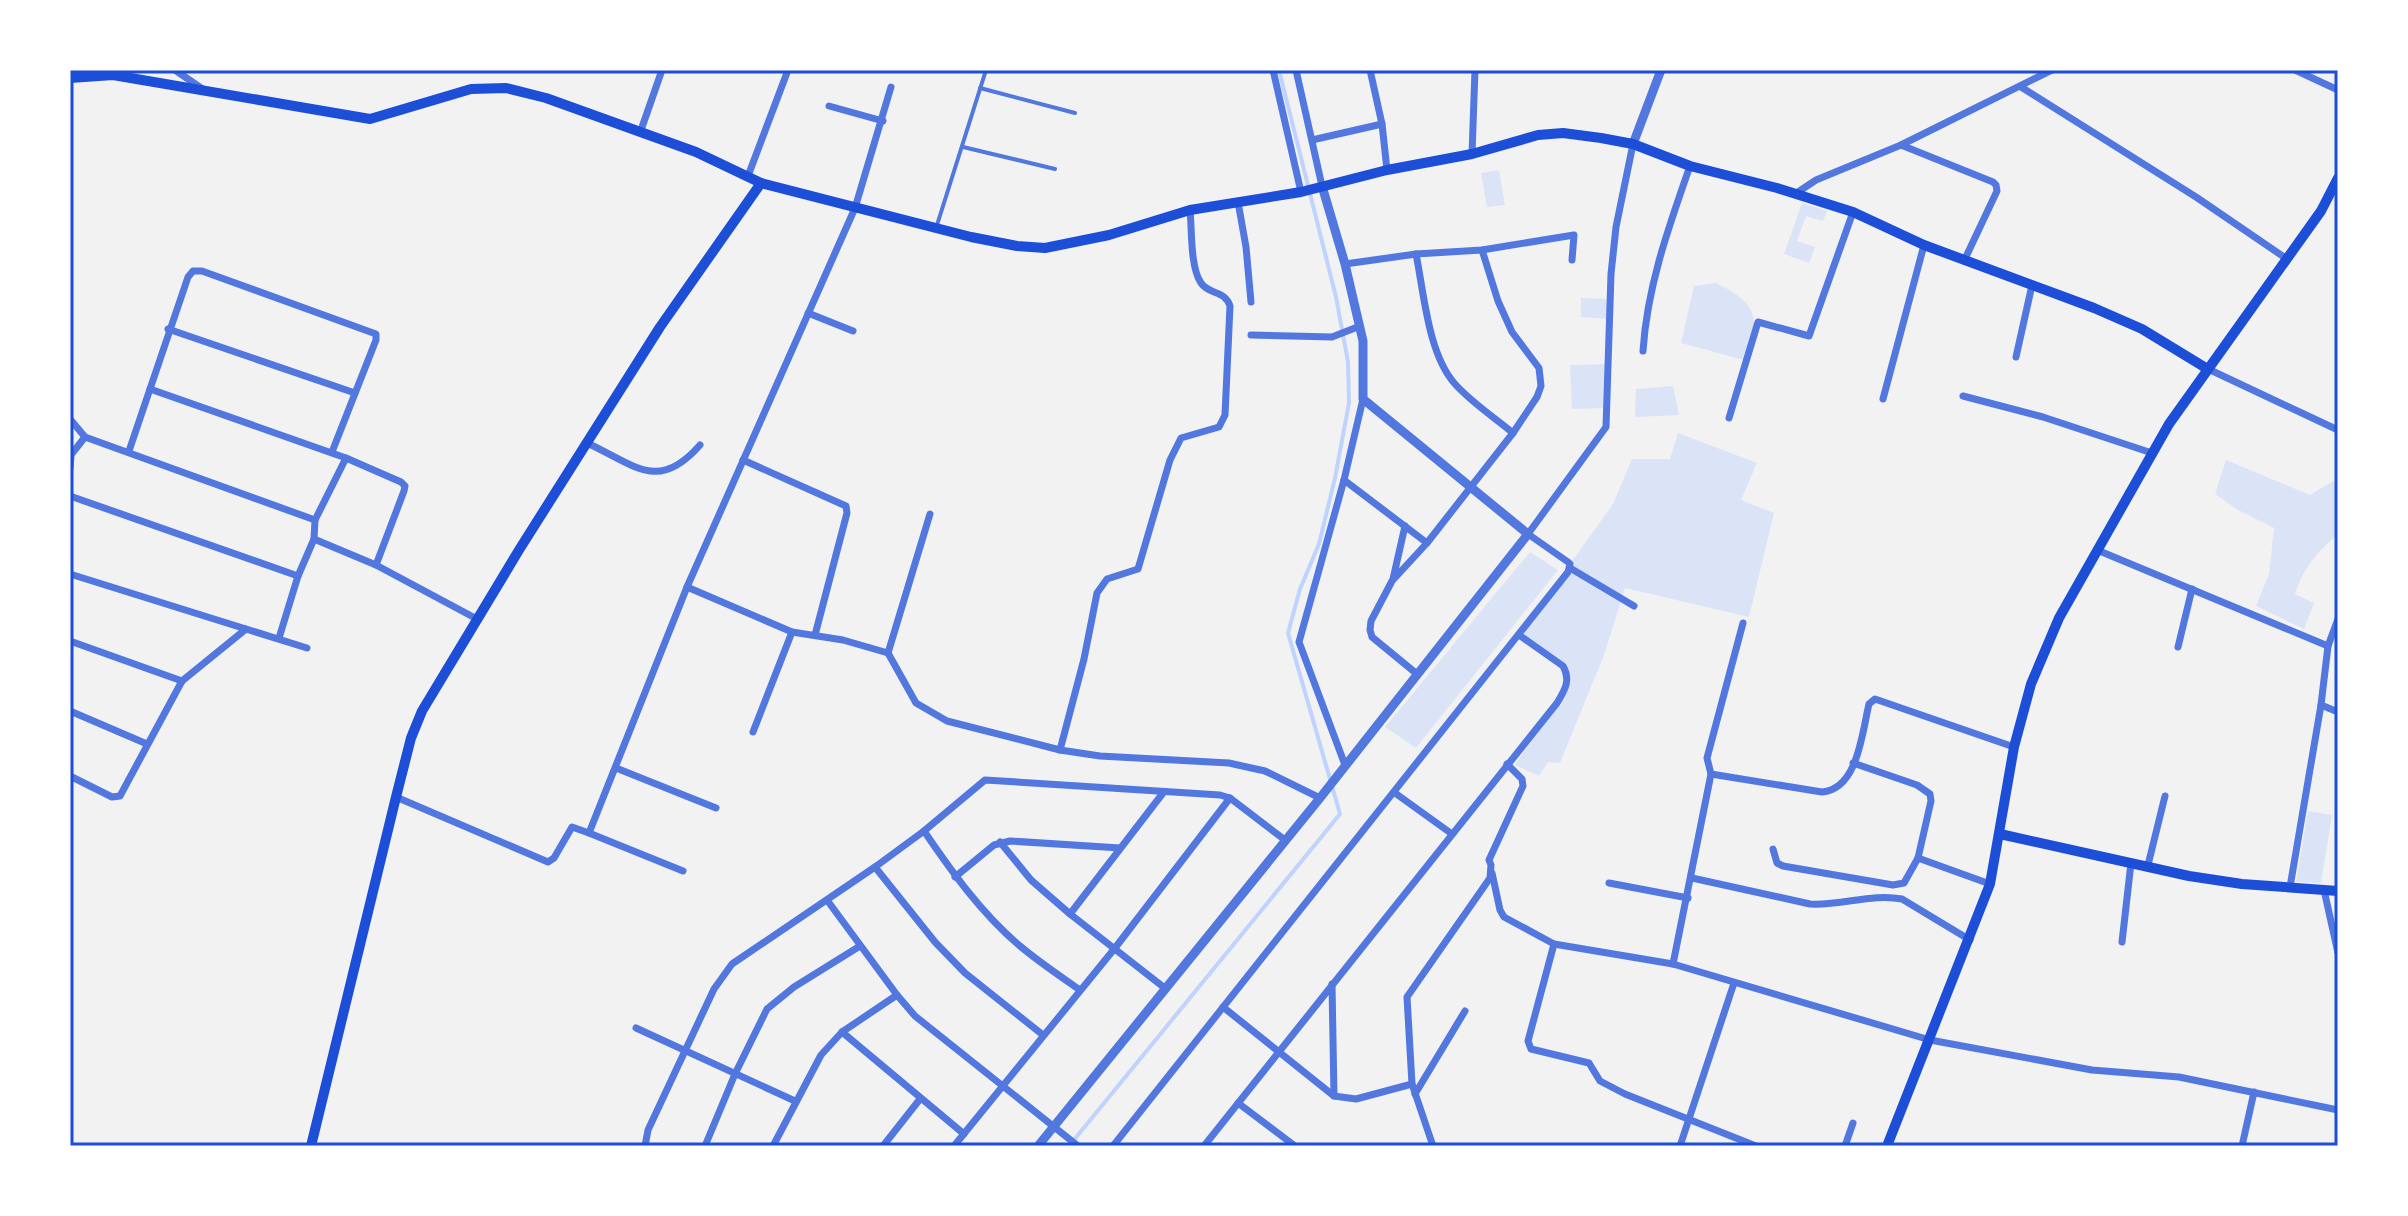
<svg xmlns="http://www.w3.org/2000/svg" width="2408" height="1216" font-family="Quicksand,sans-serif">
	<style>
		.green { fill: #dbe4f7 }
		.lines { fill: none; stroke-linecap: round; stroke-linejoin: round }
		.stream { stroke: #bfd3fe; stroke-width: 4 }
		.service { stroke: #5277de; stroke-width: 4 }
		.minor { stroke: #5277de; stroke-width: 7 }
		.tertiary { stroke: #5277de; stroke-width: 9 }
		.secondary { stroke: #1d4ed8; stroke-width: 10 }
		.neatline { fill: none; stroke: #1d4ed8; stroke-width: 3 }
	</style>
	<rect width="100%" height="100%" fill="#f2f2f2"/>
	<g class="green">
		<path d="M1499,170L1505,205L1487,207L1481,173Z"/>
		<path d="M1802,203L1827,211L1823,221L1806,216L1797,241L1815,247L1809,263L1784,254Z"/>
		<path d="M1715,283C1731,290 1753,301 1754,322C1755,333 1747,349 1744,360L1681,343L1694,286Z"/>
		<path d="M1581,298L1611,299L1610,319L1581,317Z"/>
		<path d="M1607,364L1606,408L1572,409L1570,365Z"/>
		<path d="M1673,386L1679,415L1635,417L1636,389Z"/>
		<path d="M1678,433L1757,463L1741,500L1774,513L1749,617L1625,588L1604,655L1560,763L1548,762L1539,776L1515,765L1568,681L1566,672L1519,635L1613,504L1632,459H1670Z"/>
		<path d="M2226,460L2310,495L2333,481L2338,484V534C2318,551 2303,568 2295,594L2314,603L2304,629L2256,606L2269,574L2274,528L2238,510L2215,494Z"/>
		<path d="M1530,552L1558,570L1416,748L1385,727Z"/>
		<path d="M2308,811L2332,815L2321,883L2296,882Z"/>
	</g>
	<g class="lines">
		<path class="stream" d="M1069,1146L1340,814L1288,633L1300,589L1319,544L1335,478L1349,403L1348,362L1336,297L1279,70"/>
		<g class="service">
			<path d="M980,88L1075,113"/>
			<path d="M963,147L1055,169"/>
			<path d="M937,225L986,70"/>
		</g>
		<g class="minor">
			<path d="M175,70L201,88"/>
			<path d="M1273,70L1301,192"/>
			<path d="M1296,70L1322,186"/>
			<path d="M1370,70L1382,124L1387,170"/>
			<path d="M2295,70L2338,90"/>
			<path d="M2021,87L2196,197L2287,259"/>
			<path d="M829,106L883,121"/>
			<path d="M640,133L662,70"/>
			<path d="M1312,140L1382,124"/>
			<path d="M1901,145L1993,182L1996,185L1997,191L1964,261"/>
			<path d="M1472,154L1475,70"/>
			<path d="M748,176L788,70"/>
			<path d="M1795,194L1816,180L1901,145L2052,70"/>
			<path d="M1238,202L1246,247L1251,302"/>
			<path d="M1416,254C1424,293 1428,354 1455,384C1472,403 1494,417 1513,433"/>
			<path d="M1345,264L1416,254L1482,250L1574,235L1572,260"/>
			<path d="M808,313L853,331"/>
			<path d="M168,329L355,393"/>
			<path d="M1251,335L1332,337L1360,326"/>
			<path d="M1643,351C1647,287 1669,226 1690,166"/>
			<path d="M2016,357L2032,285"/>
			<path d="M2206,368L2338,430"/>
			<path d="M150,389L188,277L193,271H202L376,334V340L332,452"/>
			<path d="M1963,396L2043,417L2152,453"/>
			<path d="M1883,399L1924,245"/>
			<path d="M1729,418L1758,322L1809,336L1853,212"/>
			<path d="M70,419L85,437"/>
			<path d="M587,443C635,465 658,493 700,445"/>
			<path d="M129,451L150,389L346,458"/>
			<path d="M70,456L85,437L315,520L314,539L376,565L477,619"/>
			<path d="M743,460L846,506L847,513L815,635"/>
			<path d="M70,468L71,456"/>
			<path d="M1344,480L1427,543"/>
			<path d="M70,496L298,576L314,539"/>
			<path d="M315,520L346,458L401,482L405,486L404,491L376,565"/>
			<path d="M2097,550L2328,646"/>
			<path d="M1570,568L1634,606"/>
			<path d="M70,574L246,629"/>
			<path d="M1393,579L1405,526"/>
			<path d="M687,587L792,632L843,640L888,653L916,703L947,721L1060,750L1100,756L1229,763L1265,771L1320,798"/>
			<path d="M279,638L298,576"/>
			<path d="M70,641L182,681"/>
			<path d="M2178,647L2192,589"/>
			<path d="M888,653L930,514"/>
			<path d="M1417,674L1372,637L1370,630L1371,621L1392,581L1427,543L1513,433L1537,397L1541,386L1539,368L1512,332L1498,301L1482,250"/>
			<path d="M2321,705L2338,712"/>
			<path d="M70,711L147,744"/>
			<path d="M753,732L792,632"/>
			<path d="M1060,750L1084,659L1097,593L1107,579L1138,569L1170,460L1181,438L1219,427L1225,415L1230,306C1225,290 1209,295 1201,283C1190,267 1192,229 1190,210"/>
			<path d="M1853,763L1917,785L1930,794L1931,801L1918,858"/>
			<path d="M1345,765L1299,642L1344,480L1363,399"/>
			<path d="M616,768L716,808"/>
			<path d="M1711,774L1822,792C1858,789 1862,733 1869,704L1875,699L2014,747"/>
			<path d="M70,776L112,797L120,796L182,681L246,629L307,648"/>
			<path d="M1395,793L1452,834"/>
			<path d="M396,797L548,862L554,858L572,827L589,833L687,587L855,208L891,87"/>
			<path d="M924,831C952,872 981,913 1020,946C1039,962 1060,976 1080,990"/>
			<path d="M589,833L683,871"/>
			<path d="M1000,842L1031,880L1070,914L1166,989"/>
			<path d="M1773,849L1777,863L1783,866L1893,885L1904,883L1918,858L1990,884"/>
			<path d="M2148,865L2165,796"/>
			<path d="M875,867L935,942L965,973L1043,1035"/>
			<path d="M1492,873L1500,910L1504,917L1554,944L1673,964L1930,1040L2092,1070L2179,1077L2338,1110"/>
			<path d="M955,877L994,845L1010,841L1120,848"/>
			<path d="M1692,878L1810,904C1841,906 1872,893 1902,899L1970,940"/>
			<path d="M1609,883L1688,898"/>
			<path d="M2290,887L2321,705L2328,646L2338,619"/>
			<path d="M2324,890L2338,953"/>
			<path d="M827,900L897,995L915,1016L1078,1146"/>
			<path d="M1070,914L1163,793"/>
			<path d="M2122,942L2131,863"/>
			<path d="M1554,944L1528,1041L1531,1049L1589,1063L1600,1081L1625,1094L1756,1146"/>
			<path d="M1673,964L1711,774L1707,758L1743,623"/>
			<path d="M1332,984L1334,1096"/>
			<path d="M1223,1007L1334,1096L1356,1099L1412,1084"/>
			<path d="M636,1028L795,1101"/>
			<path d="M842,1032L964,1134"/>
			<path d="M1415,1094L1465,1011"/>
			<path d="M1238,1103L1295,1146"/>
			<path d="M645,1146L648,1130L714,989L732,964L875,867L924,831L985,780L1220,795L1230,798L1285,840"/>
			<path d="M705,1146L735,1074L767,1009L794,987L860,946"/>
			<path d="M773,1146L821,1055L842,1032L897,995"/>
			<path d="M883,1146L920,1099"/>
			<path d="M954,1146L1115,948L1230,798"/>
			<path d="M1113,1146L1568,572L1570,564L1568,562L1528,534L1606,427L1611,274L1616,227L1633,144"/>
			<path d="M1204,1146L1557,703C1565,690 1571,680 1563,666L1519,635"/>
			<path d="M1433,1146L1412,1084L1407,997L1490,878L1491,865L1489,860L1523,786L1522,779L1507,764"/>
			<path d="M1680,1146L1734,983"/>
			<path d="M1845,1146L1853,1123"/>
			<path d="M2242,1146L2254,1092"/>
		</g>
		<g class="tertiary">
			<path d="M1633,144L1661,70"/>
			<path d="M1038,1146L1320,798L1528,534L1363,399V341L1345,264L1322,186"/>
		</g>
		<g class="secondary">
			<path d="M70,78L113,75L370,119L471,89L506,88L546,98L696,152L761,183L971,237L1017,246L1045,248L1109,235L1190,210L1301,192L1387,170L1472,154L1538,135L1563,133L1601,138L1633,144L1690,166L1777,188L1853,212L1924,245L2094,308L2142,329L2206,368"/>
			<path d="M2000,834L2189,876L2242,884L2338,891"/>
			<path d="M311,1146L396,797L411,738L422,711L519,550L660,327L761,183"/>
			<path d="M1887,1146L1990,884L2014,747L2031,684L2059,618L2169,424L2321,211L2338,178"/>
		</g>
	</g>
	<rect width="2408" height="1216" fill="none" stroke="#ffffff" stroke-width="144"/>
	<rect x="72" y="72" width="2264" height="1072" class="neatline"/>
</svg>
